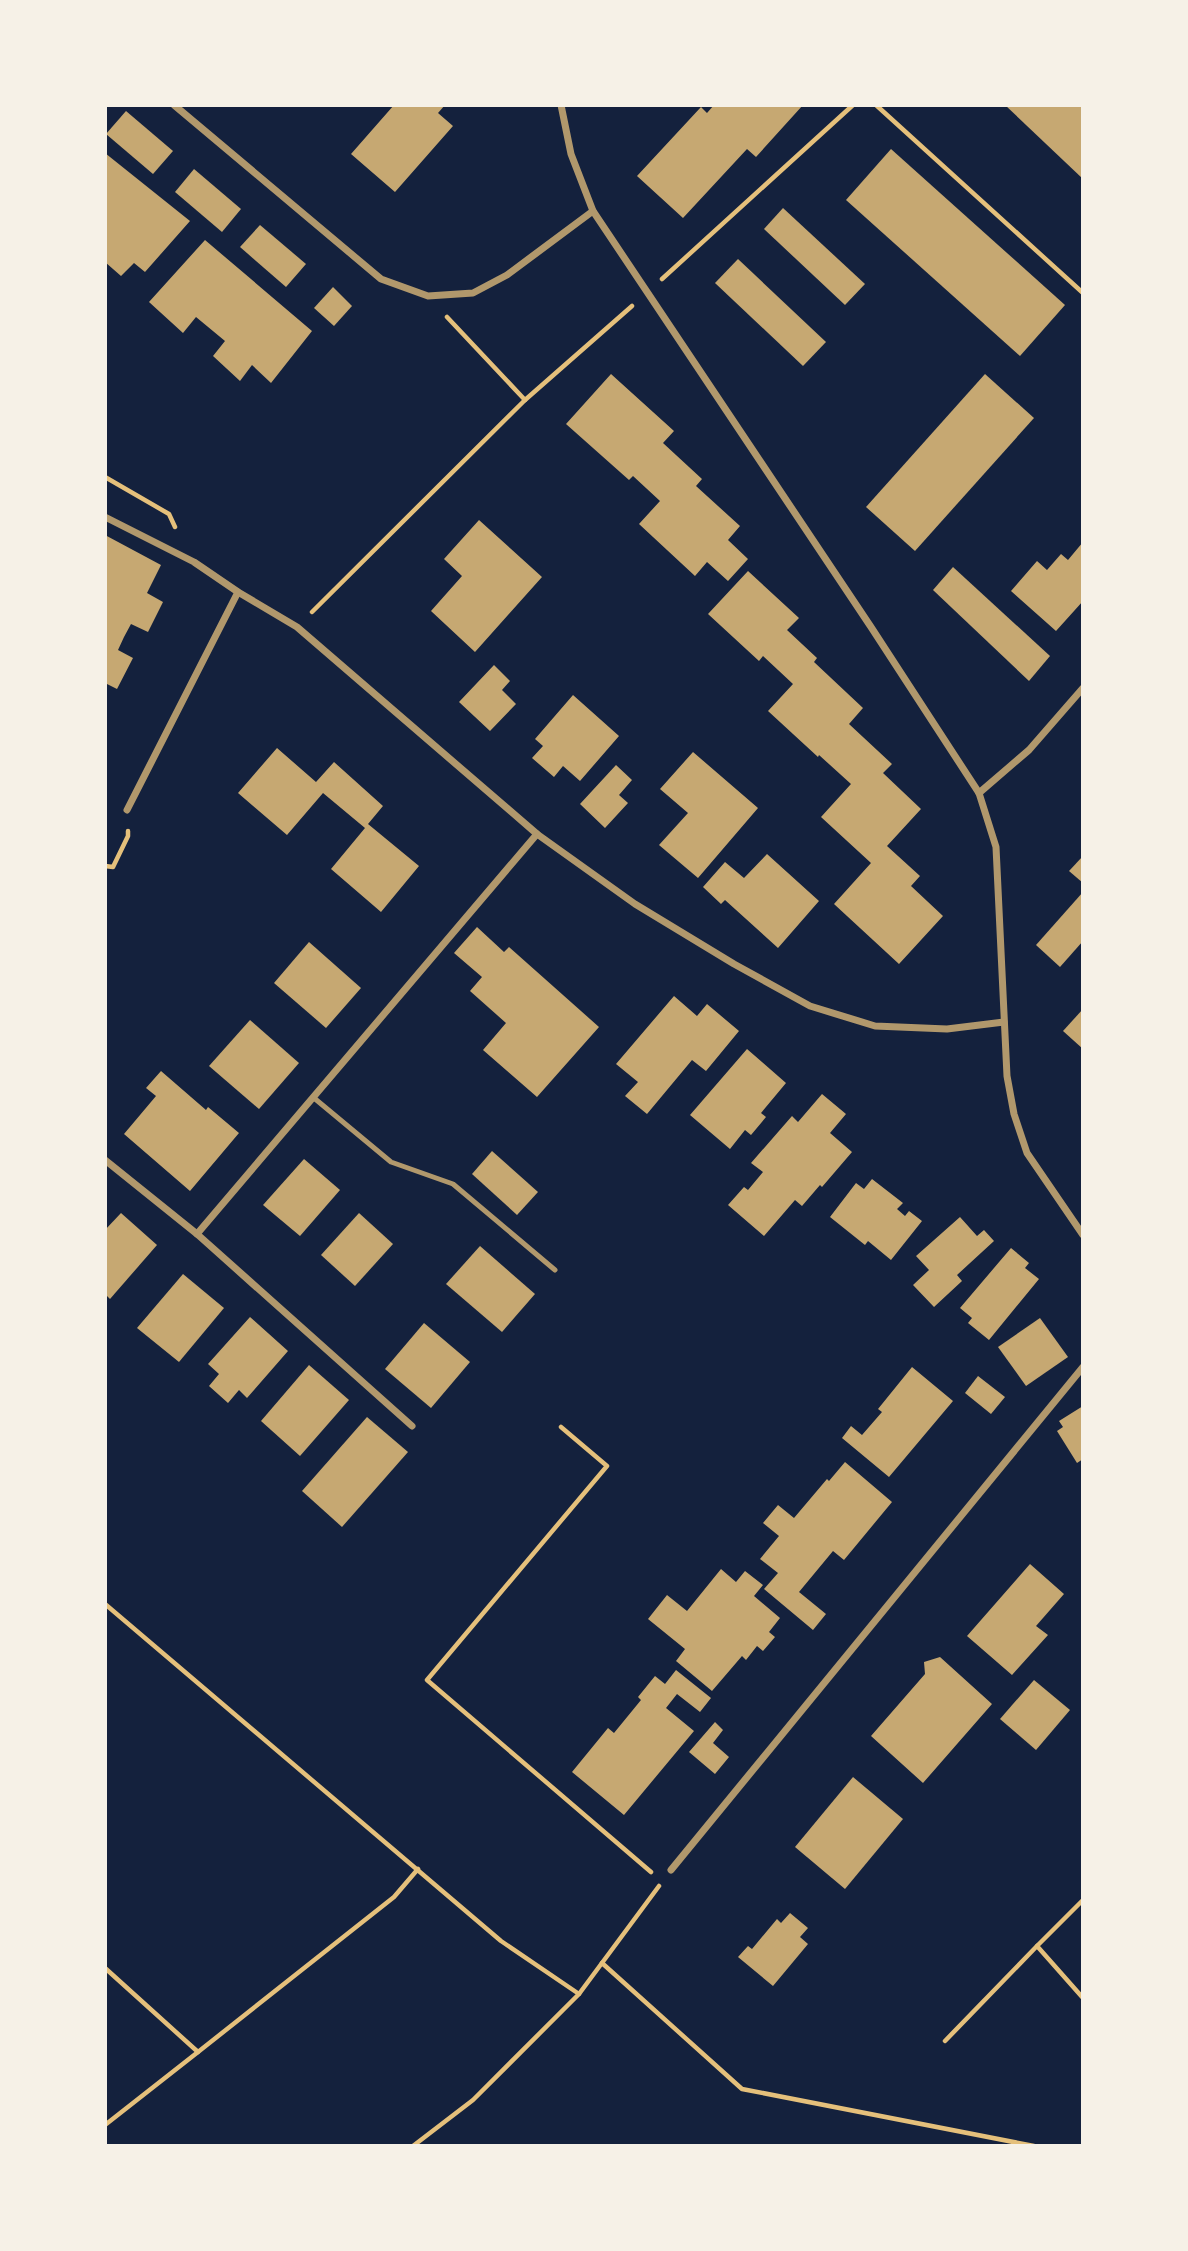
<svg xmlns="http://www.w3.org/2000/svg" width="1188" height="2251" font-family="Georgia,serif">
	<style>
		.building { fill: #c6a872 }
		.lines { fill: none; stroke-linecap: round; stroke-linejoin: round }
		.path { stroke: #e5c07b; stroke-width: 4.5 }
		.service { stroke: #b1986c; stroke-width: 5 }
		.minor { stroke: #b1986c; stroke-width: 7 }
	</style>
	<rect width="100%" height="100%" fill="#14213d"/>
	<g class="building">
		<path d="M394,105H445L438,113L453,126L395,192L351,154Z"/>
		<path d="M714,105H803L756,157L747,149L683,218L637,176L701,107L707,113Z"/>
		<path d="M1005,105H1083V179Z"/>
		<path d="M126,111L173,151L153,174L106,134Z"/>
		<path d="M891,149L1065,305L1020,356L846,200Z"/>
		<path d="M105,153L190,221L145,272L134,263L121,276L105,262Z"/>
		<path d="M194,169L241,209L222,232L175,192Z"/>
		<path d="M783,208L865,284L845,305L764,229Z"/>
		<path d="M260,225L306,264L286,287L240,247Z"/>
		<path d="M205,240L312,331L271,383L252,365L240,381L213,356L225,341L196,317L183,333L149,302Z"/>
		<path d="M738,259L826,342L803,366L715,283Z"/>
		<path d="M333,287L352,306L334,326L314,308Z"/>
		<path d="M611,374L674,431L663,443L702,479L696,486L740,526L728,540L748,559L728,581L707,562L695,576L639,524L660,501L633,476L629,480L566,424Z"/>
		<path d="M985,374L1034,418L915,551L866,507Z"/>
		<path d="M479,520L542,577L475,652L431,611L462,576L444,559Z"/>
		<path d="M105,535L161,565L147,593L163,602L148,632L131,624L124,637L118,650L133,658L117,689L105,683Z"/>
		<path d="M1083,542V601L1056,631L1011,591L1037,561L1047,570L1061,554L1068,560Z"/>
		<path d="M953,567L1050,656L1029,681L933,590Z"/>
		<path d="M748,571L799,618L787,630L817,658L814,662L863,708L849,724L892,764L883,773L921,809L887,846L920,876L911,886L943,916L899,964L834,904L871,863L821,817L851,784L819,755L818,757L768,711L793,684L763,656L759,661L708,614Z"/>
		<path d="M494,665L510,681L502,690L516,704L490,731L459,702Z"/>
		<path d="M573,695L619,736L580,781L563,766L554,777L532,758L543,746L535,739Z"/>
		<path d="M277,748L316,782L334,762L383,806L368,824L419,866L381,912L331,869L365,828L323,793L287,835L238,793Z"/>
		<path d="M693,752L758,808L698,878L659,845L688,813L660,789Z"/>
		<path d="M616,765L632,780L619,795L628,803L605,828L580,804Z"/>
		<path d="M767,854L819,901L778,948L725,900L721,904L703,887L725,862L744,878Z"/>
		<path d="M1083,856V883L1069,871Z"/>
		<path d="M1083,892V941L1060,967L1036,945Z"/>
		<path d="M477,927L504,952L509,947L599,1027L537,1097L483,1050L506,1023L470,991L482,977L454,953Z"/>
		<path d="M309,942L361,988L326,1028L274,983Z"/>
		<path d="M674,996L697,1016L707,1004L739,1031L706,1071L692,1060L647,1114L625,1096L638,1082L616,1064Z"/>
		<path d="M1083,1009V1049L1063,1031Z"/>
		<path d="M250,1020L299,1063L259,1109L209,1066Z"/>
		<path d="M747,1049L786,1083L761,1113L766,1117L751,1135L745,1130L730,1149L690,1115Z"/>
		<path d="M161,1071L206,1110L208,1107L239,1133L190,1191L124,1134L156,1096L146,1088Z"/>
		<path d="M822,1094L846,1114L830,1133L852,1152L822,1187L820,1185L802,1206L795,1200L764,1236L728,1205L744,1187L748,1190L763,1172L751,1163L792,1116L798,1122Z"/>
		<path d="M492,1151L538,1192L517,1215L472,1174Z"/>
		<path d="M304,1159L340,1190L300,1236L263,1205Z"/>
		<path d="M872,1179L903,1203L897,1209L905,1216L909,1211L922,1221L891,1260L868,1241L865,1245L830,1217L856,1183L864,1189Z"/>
		<path d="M121,1213L157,1245L110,1299L105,1294V1230Z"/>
		<path d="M359,1213L393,1244L355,1286L321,1255Z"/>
		<path d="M960,1217L977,1236L984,1230L994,1241L957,1275L962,1281L934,1307L913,1285L929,1270L916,1256Z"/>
		<path d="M480,1246L535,1294L502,1332L446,1284Z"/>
		<path d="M1011,1248L1029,1263L1025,1268L1039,1279L989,1340L968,1323L972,1318L960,1308Z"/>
		<path d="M183,1274L224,1308L179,1362L137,1328Z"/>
		<path d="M250,1317L288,1351L247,1398L239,1390L228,1403L209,1386L219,1374L208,1364Z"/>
		<path d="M1040,1318L1068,1357L1026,1386L998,1347Z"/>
		<path d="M424,1323L470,1362L431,1408L385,1369Z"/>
		<path d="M309,1365L349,1400L300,1456L261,1421Z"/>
		<path d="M912,1367L953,1401L889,1477L842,1438L851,1426L862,1435L882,1412L878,1409Z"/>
		<path d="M978,1376L1005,1397L991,1414L965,1393Z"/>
		<path d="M1083,1406V1459L1077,1463L1057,1431L1063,1427L1059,1421Z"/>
		<path d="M367,1417L408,1452L342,1527L302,1491Z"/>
		<path d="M845,1462L892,1502L844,1560L833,1551L799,1592L826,1614L813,1630L764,1589L778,1573L760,1559L779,1536L763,1523L778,1505L794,1518L827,1479L829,1481Z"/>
		<path d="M1030,1564L1064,1594L1036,1626L1048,1635L1012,1675L967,1636Z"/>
		<path d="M721,1569L736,1582L745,1571L763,1585L754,1596L780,1618L769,1632L775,1637L763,1651L757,1646L746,1660L742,1656L712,1691L676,1661L685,1649L648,1619L667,1595L687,1611Z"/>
		<path d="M940,1657L992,1704L923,1783L871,1736L925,1674L924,1662Z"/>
		<path d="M676,1670L711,1698L700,1712L677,1694L666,1708L694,1731L624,1815L572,1772L608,1728L614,1733L641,1700L638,1697L655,1676L665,1684Z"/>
		<path d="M1034,1680L1070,1710L1036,1750L1000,1719Z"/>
		<path d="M715,1722L723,1730L713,1743L729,1757L715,1774L689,1752Z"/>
		<path d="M853,1777L903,1819L845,1889L795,1847Z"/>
		<path d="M790,1913L808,1928L800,1937L808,1944L773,1986L738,1957L748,1946L752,1949L777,1919L781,1923Z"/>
	</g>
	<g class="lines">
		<g class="path">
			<path d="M876,105L1083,293"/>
			<path d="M662,279L853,105"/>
			<path d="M447,317L525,400"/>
			<path d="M105,477L169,514L175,527"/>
			<path d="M312,612L525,400L632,306"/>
			<path d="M105,866L113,867L128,836V831"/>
			<path d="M561,1427L607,1466L427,1680L651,1872"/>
			<path d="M105,1604L501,1941L579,1994"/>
			<path d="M1083,1900L1037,1946L1083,1998"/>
			<path d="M602,1963L742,2089L1034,2146"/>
			<path d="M105,1968L198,2052L394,1897L418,1869"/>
			<path d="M945,2041L1037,1946"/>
			<path d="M105,2125L198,2052"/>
			<path d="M413,2146L473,2100L579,1994L659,1886"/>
		</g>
		<path class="service" d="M314,1098L391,1162L453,1184L555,1270"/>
		<g class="minor">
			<path d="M174,105L381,279L428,296L473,293L507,275L593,211"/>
			<path d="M561,105L571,154L593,211L871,627L979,793L996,847L1007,1076L1014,1114L1027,1153L1083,1235"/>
			<path d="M105,517L194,562L238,592L297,627L537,834L635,904L734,964L810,1006L875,1026L947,1029L1004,1022"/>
			<path d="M979,793L1029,750L1083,688"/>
			<path d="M127,810L238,592"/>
			<path d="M105,1160L197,1234L412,1426"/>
			<path d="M197,1234L537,834"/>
			<path d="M671,1870L1083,1367"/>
		</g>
	</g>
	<rect width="1188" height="2251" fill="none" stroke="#f6f1e7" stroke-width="214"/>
</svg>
